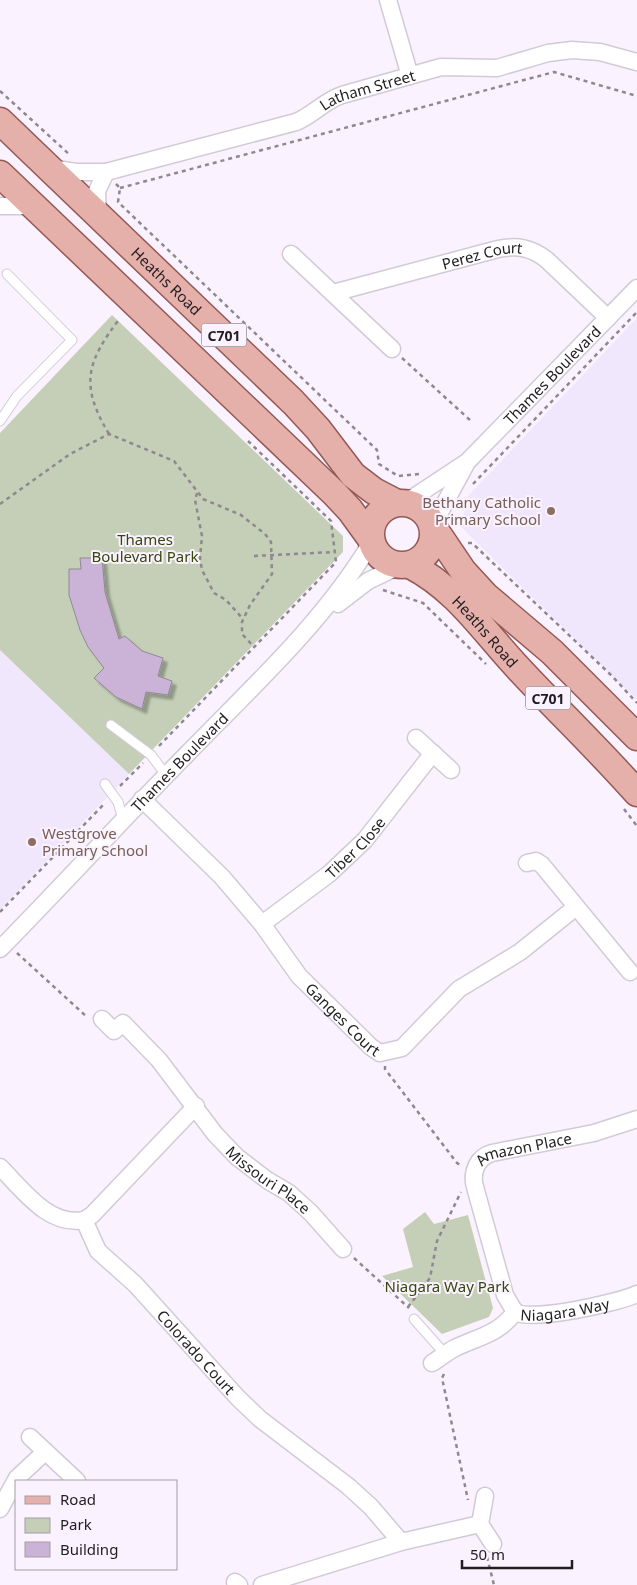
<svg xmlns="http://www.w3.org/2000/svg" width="637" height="1585" font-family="'Noto Sans',sans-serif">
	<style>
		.education { fill: #f0e7fc }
		.green { fill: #c5cfb7 }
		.building { fill: #cab3d6; stroke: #908993; filter: url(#shadow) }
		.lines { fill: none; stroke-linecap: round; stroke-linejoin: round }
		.lane-casing { stroke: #d2cad6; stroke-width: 11 }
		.street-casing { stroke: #d2cad6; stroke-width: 19 }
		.primary-casing { stroke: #945955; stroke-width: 29 }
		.path { stroke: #8e8890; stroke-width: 2.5; stroke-dasharray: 4 4; stroke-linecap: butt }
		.lane { stroke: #fff; stroke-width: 9 }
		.street { stroke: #fff; stroke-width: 16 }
		.primary { stroke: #e5afaa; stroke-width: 26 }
		.education-dot { fill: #8d6e63; stroke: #faf2fe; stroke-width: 2 }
		.labels { text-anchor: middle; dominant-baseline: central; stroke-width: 4; stroke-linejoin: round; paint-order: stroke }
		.shield { fill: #faf2fe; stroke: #615d63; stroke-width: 1 }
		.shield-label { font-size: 14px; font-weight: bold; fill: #201d21 }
		.street-label { font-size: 15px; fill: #201d21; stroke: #faf2fe }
		.education-label { font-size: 15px; fill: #785e54; stroke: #faf2fe; text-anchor: end }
		.park-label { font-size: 15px; fill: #35470b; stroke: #faf2fe }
	</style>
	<defs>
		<filter id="shadow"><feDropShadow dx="4.5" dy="4.5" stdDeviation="1" flood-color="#0004"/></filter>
	</defs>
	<rect width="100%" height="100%" fill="#faf2fe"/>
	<g class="education">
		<path d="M637,318V700L461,527L468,496Z"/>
		<path d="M0,650L129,774L0,910Z"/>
	</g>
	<g class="green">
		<path d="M112,315L343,536V552L129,774L0,650V433Z"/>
		<path d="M425,1212L434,1224L468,1215L493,1308L489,1317L442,1334L382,1276L413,1267L403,1229Z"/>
	</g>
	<path class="building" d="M80,558H102L105,592L119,639L125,636L142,651L163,658L158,676L172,681L168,695L146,692L142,709L116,697L94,678L104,668L88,647L80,630L69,595V569H81Z"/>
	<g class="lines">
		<defs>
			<g id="lane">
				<path d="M0,421L17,396L72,340L7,274"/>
				<path d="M111,725L151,755L166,775"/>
				<path d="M105,784L118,802L123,819"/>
				<path d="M414,1319L445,1354"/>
			</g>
			<g id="street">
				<path d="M388,0L410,76"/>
				<path id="s1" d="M50,168L76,172H106L296,122C313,115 324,101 342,95L441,67L497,68L548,53L572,50L600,52L637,62"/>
				<path d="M0,206H33"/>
				<path d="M98,216L97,191L106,172"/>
				<path d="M291,254L392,349"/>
				<path id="s2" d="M333,293L498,249C518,245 532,248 547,260L608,318"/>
				<path id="s3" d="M405,503L467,462L637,288"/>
				<path d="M433,525L465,466"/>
				<path d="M338,604L368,581L399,566"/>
				<path d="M416,738L451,770"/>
				<path id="s4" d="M142,799L222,877L262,924L299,976L371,1047L380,1053L402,1048L459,989L520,952L576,907"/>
				<path d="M527,863L536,861L542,865L630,972"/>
				<path id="s5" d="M262,924L329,874L365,840L433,753"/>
				<path id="s6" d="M0,949C63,885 124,818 187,754C252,687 322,624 371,543"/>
				<path id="s7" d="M102,1019L114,1031L123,1023L159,1060L215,1134L237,1157L267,1180L289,1193L311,1213L343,1249"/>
				<path id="s8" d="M0,1167C23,1190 49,1227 84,1220L98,1251L135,1284L238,1398L260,1419L348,1486L371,1507L401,1542"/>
				<path d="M84,1220L92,1215L196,1106"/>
				<path id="s9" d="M515,1312L505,1295L475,1187C471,1173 477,1157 492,1153L594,1133L637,1119"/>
				<path id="s10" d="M432,1363C440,1358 447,1352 455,1348C478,1337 499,1334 515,1312C532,1322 617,1303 637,1294"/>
				<path d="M30,1437L77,1481"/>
				<path d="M485,1496L480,1524L493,1544"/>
				<path d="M0,1509L17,1478L45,1452"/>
				<path d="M235,1582L239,1585"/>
				<path d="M262,1585L401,1542L480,1524"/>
			</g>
			<g id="primary">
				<path id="s11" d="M0,121L293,402L318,429L353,475L374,491L397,503"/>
				<path d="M0,174L334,493L350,510L371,539"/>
				<circle cx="402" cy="534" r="31"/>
				<path d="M434,528L463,571L486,596L552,652L637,737"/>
				<path id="s12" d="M410,565C457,589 484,632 519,669C558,711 599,750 637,793"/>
			</g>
		</defs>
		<use href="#lane" class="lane-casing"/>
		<use href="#street" class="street-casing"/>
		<use href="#primary" class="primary-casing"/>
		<g class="path">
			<path d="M0,91L70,155"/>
			<path d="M116,184L120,188L118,202L377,450L379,464L398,476L420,474"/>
			<path d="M120,188L554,72L637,96"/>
			<path d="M402,358L471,421"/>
			<path d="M109,434C79,384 87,362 120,318"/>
			<path d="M473,484L637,312"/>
			<path d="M197,493L195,500L202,536L200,558L202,570L214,593L226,600L243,619"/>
			<path d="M0,504L70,454L109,434L174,461L203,499L241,515L265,534L271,542L272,574L250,605L242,622V634L254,647"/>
			<path d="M468,543H472L613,677L637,703"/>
			<path d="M254,556L334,552"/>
			<path d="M383,590L423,603L486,664"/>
			<path d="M159,746L336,562L331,521L248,441"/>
			<path d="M120,786L143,763"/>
			<path d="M624,809L637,826"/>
			<path d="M0,912L105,803"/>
			<path d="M17,953L87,1017"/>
			<path d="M385,1066V1069L457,1163L462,1166"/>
			<path d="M354,1258L409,1308"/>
			<path d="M408,1307L430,1278L437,1241L461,1192"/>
			<path d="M444,1374L442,1378L468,1500"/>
			<path d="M487,1557L494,1585"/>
		</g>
		<use href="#lane" class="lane"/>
		<use href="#street" class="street"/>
		<use href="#primary" class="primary"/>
	</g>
	<g class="education-dot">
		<circle cx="551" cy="511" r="5"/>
		<circle cx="32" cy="842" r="5"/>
	</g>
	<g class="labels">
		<g class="shield">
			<rect x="201.5" y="323.5" width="45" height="23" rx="4"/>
			<rect x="525.5" y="686.5" width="45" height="23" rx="4"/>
		</g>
		<g class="shield-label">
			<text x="224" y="335">C701</text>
			<text x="548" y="698">C701</text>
		</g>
		<g class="street-label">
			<text stroke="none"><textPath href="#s1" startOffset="332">Latham Street</textPath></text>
			<text stroke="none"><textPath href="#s2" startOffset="154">Perez Court</textPath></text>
			<text stroke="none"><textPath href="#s11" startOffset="231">Heaths Road</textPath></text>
			<text stroke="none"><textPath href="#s3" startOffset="196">Thames Boulevard</textPath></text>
			<text stroke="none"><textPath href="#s12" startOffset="101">Heaths Road</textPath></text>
			<text stroke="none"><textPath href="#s6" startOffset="259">Thames Boulevard</textPath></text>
			<text stroke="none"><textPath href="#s5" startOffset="121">Tiber Close</textPath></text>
			<text stroke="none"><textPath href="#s4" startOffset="299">Ganges Court</textPath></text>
			<text stroke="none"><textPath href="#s9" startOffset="206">Amazon Place</textPath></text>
			<text stroke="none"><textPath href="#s7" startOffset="244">Missouri Place</textPath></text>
			<text stroke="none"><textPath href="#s10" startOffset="149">Niagara Way</textPath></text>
			<text stroke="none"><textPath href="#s8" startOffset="279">Colorado Court</textPath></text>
		</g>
		<g class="education-label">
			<text x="541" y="502">Bethany Catholic<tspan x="541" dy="17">Primary School</tspan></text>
			<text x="42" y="833" text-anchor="start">Westgrove<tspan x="42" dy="17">Primary School</tspan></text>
		</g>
		<g class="park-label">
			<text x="145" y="539">Thames<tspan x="145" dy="17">Boulevard Park</tspan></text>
			<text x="447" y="1286">Niagara Way Park</text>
		</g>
	</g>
	<rect x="15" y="1480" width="162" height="90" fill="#faf2fe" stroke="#a39da6"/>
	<rect x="25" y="1496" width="25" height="8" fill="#e5afaa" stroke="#a39da6"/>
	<text x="60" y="1505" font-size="15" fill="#201d21">Road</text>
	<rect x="25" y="1518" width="25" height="15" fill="#c5cfb7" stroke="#a39da6"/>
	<text x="60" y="1530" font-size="15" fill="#201d21">Park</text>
	<rect x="25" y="1542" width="25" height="15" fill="#cab3d6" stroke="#a39da6"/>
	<text x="60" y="1555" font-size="15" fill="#201d21">Building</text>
	<path d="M462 1560v8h110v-8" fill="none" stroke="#201d21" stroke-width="2.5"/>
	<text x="470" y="1560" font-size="15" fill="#201d21" stroke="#faf2fe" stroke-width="4" paint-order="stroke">50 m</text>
</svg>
